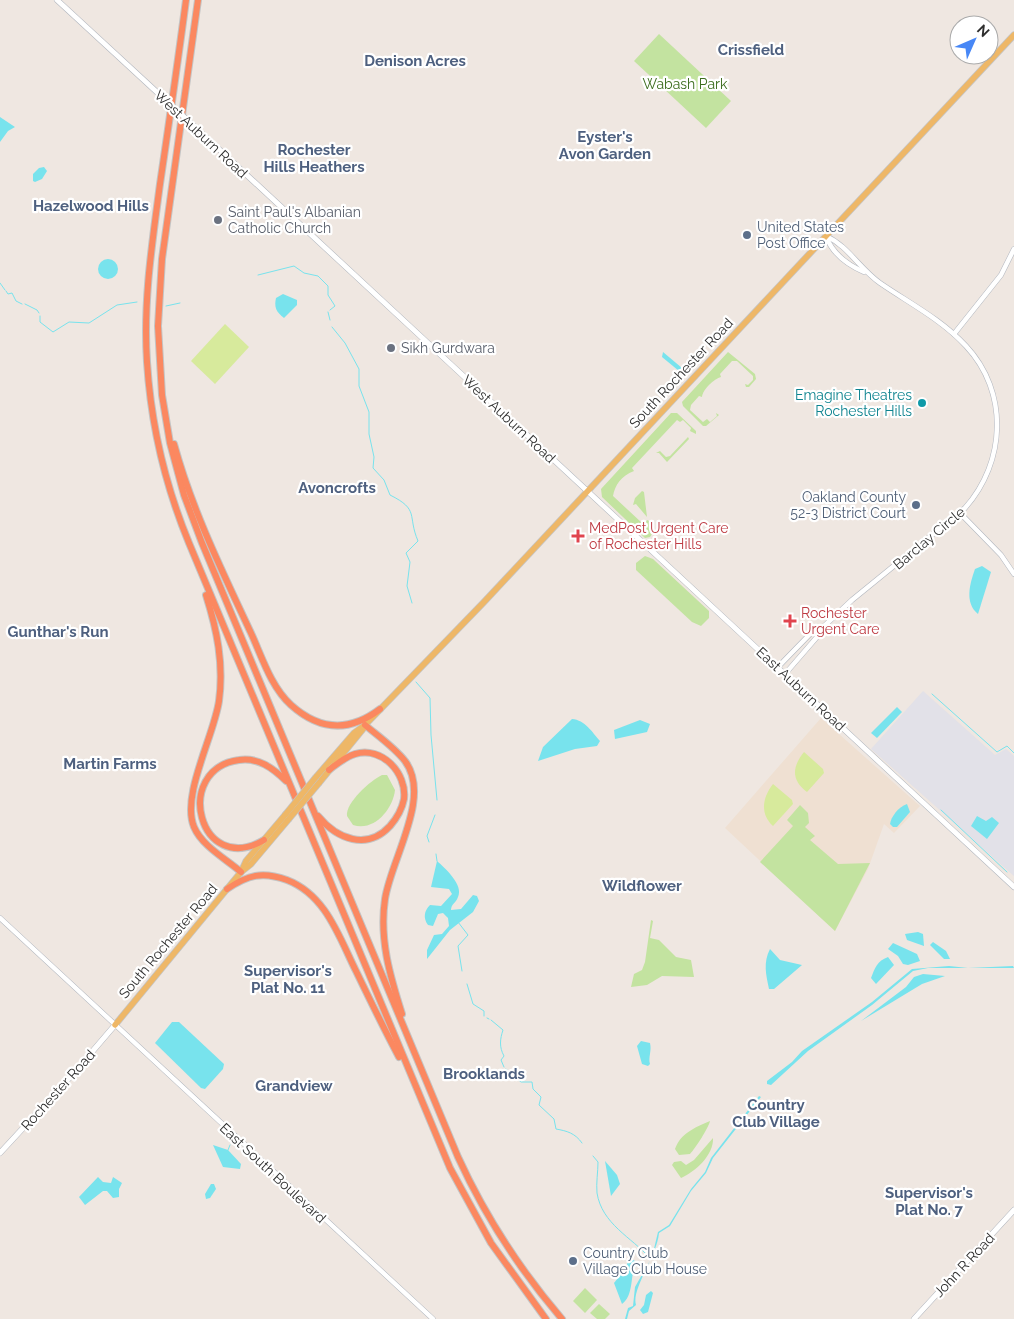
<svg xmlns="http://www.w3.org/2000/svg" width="1014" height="1319" font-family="Raleway,sans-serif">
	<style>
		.industrial { fill: #e2e1e8 }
		.education { fill: #efe0d2 }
		.green { fill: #c3e3a0 }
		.pitch { fill: #d7ea9c }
		.water { fill: #78e3ed }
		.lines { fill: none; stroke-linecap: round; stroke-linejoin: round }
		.stream { stroke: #78e3ed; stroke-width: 1 }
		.tertiary-casing { stroke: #b1b6be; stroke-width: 5.5 }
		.secondary-casing { stroke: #b1b6be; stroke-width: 6 }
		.primary-casing { stroke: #c4c4c4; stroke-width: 7 }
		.motorway-casing { stroke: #c4c4c4; stroke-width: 8 }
		.tertiary { stroke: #fff; stroke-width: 4.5 }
		.secondary { stroke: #fff; stroke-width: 5 }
		.primary { stroke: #eeb767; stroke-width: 5.5 }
		.motorway { stroke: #fb8860; stroke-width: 6 }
		.secondary-bridge-casing { stroke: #b1b6be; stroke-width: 6; stroke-linecap: butt }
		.primary-bridge-casing { stroke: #c4c4c4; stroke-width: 7; stroke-linecap: butt }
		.secondary-bridge { stroke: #fff; stroke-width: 5 }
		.primary-bridge { stroke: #eeb767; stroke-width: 5.5 }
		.worship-dot { fill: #6b7280; stroke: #fff; stroke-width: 2 }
		.service-dot { fill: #5c6f8a; stroke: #fff; stroke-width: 2 }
		.culture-dot { fill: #0f9aa8; stroke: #fff; stroke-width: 2 }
		.health-dot { fill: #e0444e; stroke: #fff; stroke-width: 2 }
		.labels { text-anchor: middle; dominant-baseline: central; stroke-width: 4.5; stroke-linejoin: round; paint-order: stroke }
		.park-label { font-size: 14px; fill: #3b6c1d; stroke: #fff }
		.street-label { font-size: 14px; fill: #2e2e2e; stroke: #fff }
		.worship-label { font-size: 14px; fill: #5b616d; stroke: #fff; text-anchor: start }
		.service-label { font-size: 14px; fill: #4e5e75; stroke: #fff; text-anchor: start }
		.culture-label { font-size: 14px; fill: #0d838f; stroke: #fff; text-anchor: end }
		.health-label { font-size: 14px; fill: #be3a42; stroke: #fff; text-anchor: start }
		.neighbourhood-label { font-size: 15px; font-weight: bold; fill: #4e607f; stroke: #fff }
	</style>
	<rect width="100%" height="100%" fill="#efe7e1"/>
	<path class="industrial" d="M923,691L995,755L1006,749L1014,756V876L871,749Z"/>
	<path class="education" d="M821,718L920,806L894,833L884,824L868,869L835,931L725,828Z"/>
	<g class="green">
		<path d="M659,34L731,101L706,128L634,61Z"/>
		<path d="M728,352L755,374L756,379L749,387H746L745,384L748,385L753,380V376L737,361H732L720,374L721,377C714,379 703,389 702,397L699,396L691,405L690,410L703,422L707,419L710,422L717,416L716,413L719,415L706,426H703L683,406L682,402Z"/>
		<path d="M671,413H677L696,431V434L690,431L691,428L683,420L680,422L677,420L632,468L634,471C621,476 615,485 613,496L642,523L648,520L654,531L650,537L645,538L602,497L601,489Z"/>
		<path d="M688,437L689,439L667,462L659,453H656L660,451L666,457L670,456Z"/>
		<path d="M642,491L644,492L647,517L636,504L633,505L635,498Z"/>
		<path d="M645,556L653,559L709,611V618L701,626L692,622L636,570V563Z"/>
		<path d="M382,775H387L395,790C393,809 374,832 353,825L347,816C345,803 371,780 382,775Z"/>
		<path d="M800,805L808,813L809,823L805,827L815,836L810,840L838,864L870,863L835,931L760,862L793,826L787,820Z"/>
		<path d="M651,920L653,921L650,938L659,940L676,957L691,960L694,977L662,976L647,985L631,987L634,974L642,970L645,962Z"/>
		<path d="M710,1121C709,1127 695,1149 690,1154L679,1155L675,1149C681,1133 694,1128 710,1121Z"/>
		<path d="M713,1138C714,1155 695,1172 681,1178L672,1165L674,1162L681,1161L686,1165L694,1160Z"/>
		<path d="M585,1288L597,1300L585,1313L573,1301Z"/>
		<path d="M599,1304L610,1314L605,1319H597L590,1313Z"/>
	</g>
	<g class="pitch">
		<path d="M225,324L249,347L215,384L191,361Z"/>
		<path d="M804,752L823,769L824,773L807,792C791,780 792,767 804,752Z"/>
		<path d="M773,784L792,800L793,804L773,826C760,814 762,798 773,784Z"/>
	</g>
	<g class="water">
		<path d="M0,117L15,127L8,131L0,142Z"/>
		<path d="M44,167L47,171L42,179L35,182L33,181V174L39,168Z"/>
		<circle cx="108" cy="269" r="10"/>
		<path d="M283,294L297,300V305L284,318C276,312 274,307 276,298Z"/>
		<path d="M663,352L682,368L683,371H679L662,357Z"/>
		<path d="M982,566L991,572L978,614C964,603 970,583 975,569Z"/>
		<path d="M897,707L902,712L877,738L871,733Z"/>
		<path d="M572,719C585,720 592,732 600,741L597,746L575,749L538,761L543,747Z"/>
		<path d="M640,720L650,724L647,732L615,739L614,730Z"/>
		<path d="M907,804L910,812L897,827H893L890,824C891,817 898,807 907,804Z"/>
		<path d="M977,816L986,821L992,817L999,823L987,839L971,826Z"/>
		<path d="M437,861C445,868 464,885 458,897C456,903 451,904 451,910L461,909L473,895L477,896L479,901L473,912L450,930L427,959V950L434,935L442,934L449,926L448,918L443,913L438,914L433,926L428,925C423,918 424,911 430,905L441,906L452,894L449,889L431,887Z"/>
		<path d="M918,932L923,934L924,946L907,940L905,934Z"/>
		<path d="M933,942L946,951L950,959H944L930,945Z"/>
		<path d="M893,943L917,954L920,961L908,965L903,964L898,956L888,949Z"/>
		<path d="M770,949L780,960L802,965L774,989H769C766,974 763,963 770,949Z"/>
		<path d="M888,957L894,965L876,984L871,978C875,968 877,961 888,957Z"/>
		<path d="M949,966L968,968L1013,966L1014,968H928L913,971L872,1005L808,1051L771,1085L767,1084V1081L792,1062L802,1051L872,1002L912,969Z"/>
		<path d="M923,974L945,976L922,984L861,1021L906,987L914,977Z"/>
		<path d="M172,1022H179L224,1064L223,1069L205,1089L201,1088L155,1043Z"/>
		<path d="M641,1041L650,1043C652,1051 648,1057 650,1064L648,1066L642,1064L637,1046Z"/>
		<path d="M759,1096L761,1097L713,1158L706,1173L691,1191L670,1226L659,1233C657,1256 631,1289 636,1305L629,1311L627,1319H625L628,1308L633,1306L635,1287L652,1257L658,1232L669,1225L691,1189L705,1172L711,1158Z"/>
		<path d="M213,1145L228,1150L241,1164L240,1169L223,1167Z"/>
		<path d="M605,1161L617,1175L620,1184L611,1196Z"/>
		<path d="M98,1177L103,1182L111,1183L113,1177L122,1183L119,1189V1197L113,1198L107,1191H103L85,1205L79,1197Z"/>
		<path d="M211,1184H214L216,1189L210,1198L206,1199L205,1194Z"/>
		<path d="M629,1258L637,1262C629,1274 635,1294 622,1304L614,1283L626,1268Z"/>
		<path d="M651,1291L653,1293L648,1312L643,1314L640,1310L644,1305L646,1295Z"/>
	</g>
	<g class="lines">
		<g class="stream">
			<path d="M258,275L294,266L304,273L318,276L328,286V295L335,306L330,310"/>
			<path d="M0,283L5,290"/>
			<path d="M6,291L8,294L12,293L16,301L22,304"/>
			<path d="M25,304L37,310L39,313"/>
			<path d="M166,306L180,303"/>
			<path d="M328,312L330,320"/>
			<path d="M40,316V322L53,332L69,322L89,323L117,305L137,302"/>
			<path d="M332,327L345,343L359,369V386L369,412V434L374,457L373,468L384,480L390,495C420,510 407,515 418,541L406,553L410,562L407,586L412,603"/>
			<path d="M416,682L430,698L431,735L437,800"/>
			<path d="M932,694L997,752L1007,746L1014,753"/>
			<path d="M941,810L1007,872"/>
			<path d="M429,842L427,836L435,815"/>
			<path d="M436,854L437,861"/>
			<path d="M458,922L468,935L458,946L462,971"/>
			<path d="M467,984L473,1004L484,1011V1016"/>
			<path d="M487,1018L489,1019"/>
			<path d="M491,1020L503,1030C500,1039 499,1047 504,1056L501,1060L504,1067"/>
			<path d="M506,1069L521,1082H532L533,1089L541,1097L539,1105L554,1119L556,1129C567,1131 575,1133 582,1143"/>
			<path d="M228,1150L230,1145"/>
			<path d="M593,1156L598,1162C598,1172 596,1183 597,1193C602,1224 631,1237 650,1258"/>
		</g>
		<defs>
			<g id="tertiary">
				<path d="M826,236C832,253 848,265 864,272"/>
				<path d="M954,334L1001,275L1014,249"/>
				<path d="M960,513L1001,555L1014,574"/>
				<path d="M778,667L811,633L822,628L852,600L965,508C1006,462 1009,392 966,346C941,319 909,303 880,283C860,269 848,246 826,236"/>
				<path d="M785,674L817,637L821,628"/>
				<path d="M0,918L433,1319"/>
			</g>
			<g id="secondary">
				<path d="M57,0L160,95"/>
				<path d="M194,126L1014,887"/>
				<path d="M0,1153L73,1074L115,1025"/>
				<path d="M914,1319L1014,1210"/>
			</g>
			<g id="primary">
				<path d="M316,777L354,733L365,725L484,602L1014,35"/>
				<path d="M319,783L363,729"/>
				<path d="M242,870L246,861L285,815"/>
				<path d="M115,1025L241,872L251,864L288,820"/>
			</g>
			<g id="motorway">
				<path d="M186,0C178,61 169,123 160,184C152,244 143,302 147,362C151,424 165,485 189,543L450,1168L491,1243L546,1319"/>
				<path d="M198,0L162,259L158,326L162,395L170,443L184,495L202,543L458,1157C485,1216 520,1270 562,1319"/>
				<path d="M174,444C192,510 222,571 251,633C262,657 271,687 291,705C320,731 350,732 380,709"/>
				<path d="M206,595C217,630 224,664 219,701C214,736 181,795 194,827C202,846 226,859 241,872"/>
				<path d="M365,725C378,736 394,747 405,761C432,797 391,859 385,899C379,939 390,976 402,1014"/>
				<path d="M318,816C337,839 367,851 390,826C397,818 402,809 404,799C407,773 382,746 355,754C345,757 337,764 329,770"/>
				<path d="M264,840C199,878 172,769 239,760C258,757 273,768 286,781"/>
				<path d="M227,889C248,875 262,871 287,880C326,895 339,937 356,971C370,1000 384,1029 399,1057"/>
			</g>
		</defs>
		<use href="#tertiary" class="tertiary-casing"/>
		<use href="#secondary" class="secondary-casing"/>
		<use href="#primary" class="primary-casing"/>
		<use href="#motorway" class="motorway-casing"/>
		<use href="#tertiary" class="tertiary"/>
		<use href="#secondary" class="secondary"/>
		<use href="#primary" class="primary"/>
		<use href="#motorway" class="motorway"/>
		<defs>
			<path id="secondary-bridge" d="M160,95L194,126"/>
			<g id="primary-bridge">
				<path d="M285,815L316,777"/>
				<path d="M288,820L319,783"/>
			</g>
		</defs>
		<use href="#secondary-bridge" class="secondary-bridge-casing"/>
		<use href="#primary-bridge" class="primary-bridge-casing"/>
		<use href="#secondary-bridge" class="secondary-bridge"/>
		<use href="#primary-bridge" class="primary-bridge"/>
	</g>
	<g class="worship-dot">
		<circle cx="218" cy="220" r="5"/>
		<circle cx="391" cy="348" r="5"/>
	</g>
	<g class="service-dot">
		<circle cx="747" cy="235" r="5"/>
		<circle cx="916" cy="505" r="5"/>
		<circle cx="573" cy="1261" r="5"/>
	</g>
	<circle class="culture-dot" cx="922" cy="403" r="5"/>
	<g class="health-dot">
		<path d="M575.5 528.5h5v5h5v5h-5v5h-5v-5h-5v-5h5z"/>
		<path d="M787.5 613.5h5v5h5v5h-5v5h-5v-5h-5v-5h5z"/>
	</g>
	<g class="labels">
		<g class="park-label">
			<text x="685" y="84">Wabash Park</text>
		</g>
		<g class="street-label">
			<text transform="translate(201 134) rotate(43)">West Auburn Road</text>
			<text transform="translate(681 373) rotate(-47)">South Rochester Road</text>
			<text transform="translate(509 419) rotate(43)">West Auburn Road</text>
			<text transform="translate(929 538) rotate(-40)">Barclay Circle</text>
			<text transform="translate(801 689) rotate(43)">East Auburn Road</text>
			<text transform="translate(168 941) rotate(-50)">South Rochester Road</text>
			<text transform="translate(58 1090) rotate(-48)">Rochester Road</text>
			<text transform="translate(273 1173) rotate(43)">East South Boulevard</text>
			<text transform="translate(964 1265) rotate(-47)">John R Road</text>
		</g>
		<g class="worship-label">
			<text x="228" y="212">Saint Paul's Albanian<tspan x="228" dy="16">Catholic Church</tspan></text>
			<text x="401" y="348">Sikh Gurdwara</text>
		</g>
		<g class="service-label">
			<text x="757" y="227">United States<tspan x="757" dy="16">Post Office</tspan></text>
			<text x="906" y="497" text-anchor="end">Oakland County<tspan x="906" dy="16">52-3 District Court</tspan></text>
			<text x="583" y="1253">Country Club<tspan x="583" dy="16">Village Club House</tspan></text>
		</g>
		<g class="culture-label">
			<text x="912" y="395">Emagine Theatres<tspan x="912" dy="16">Rochester Hills</tspan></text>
		</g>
		<g class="health-label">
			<text x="589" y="528">MedPost Urgent Care<tspan x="589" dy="16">of Rochester Hills</tspan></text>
			<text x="801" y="613">Rochester<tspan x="801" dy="16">Urgent Care</tspan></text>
		</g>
		<g class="neighbourhood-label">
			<text x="751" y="50">Crissfield</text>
			<text x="415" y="61">Denison Acres</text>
			<text x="605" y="137">Eyster's<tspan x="605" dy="17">Avon Garden</tspan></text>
			<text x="314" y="150">Rochester<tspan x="314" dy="17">Hills Heathers</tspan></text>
			<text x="91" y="206">Hazelwood Hills</text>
			<text x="337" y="488">Avoncrofts</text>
			<text x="58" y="632">Gunthar's Run</text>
			<text x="110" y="764">Martin Farms</text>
			<text x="642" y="886">Wildflower</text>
			<text x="288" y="971">Supervisor's<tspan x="288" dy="17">Plat No. 11</tspan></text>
			<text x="484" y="1074">Brooklands</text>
			<text x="294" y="1086">Grandview</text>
			<text x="776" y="1105">Country<tspan x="776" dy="17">Club Village</tspan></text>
			<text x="929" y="1193">Supervisor's<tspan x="929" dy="17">Plat No. 7</tspan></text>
		</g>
	</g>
	<g transform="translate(974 40) rotate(45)"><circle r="24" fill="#ffffff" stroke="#ababab"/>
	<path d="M0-4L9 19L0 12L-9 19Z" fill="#4787f6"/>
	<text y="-8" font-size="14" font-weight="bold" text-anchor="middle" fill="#2e2e2e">N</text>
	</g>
</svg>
